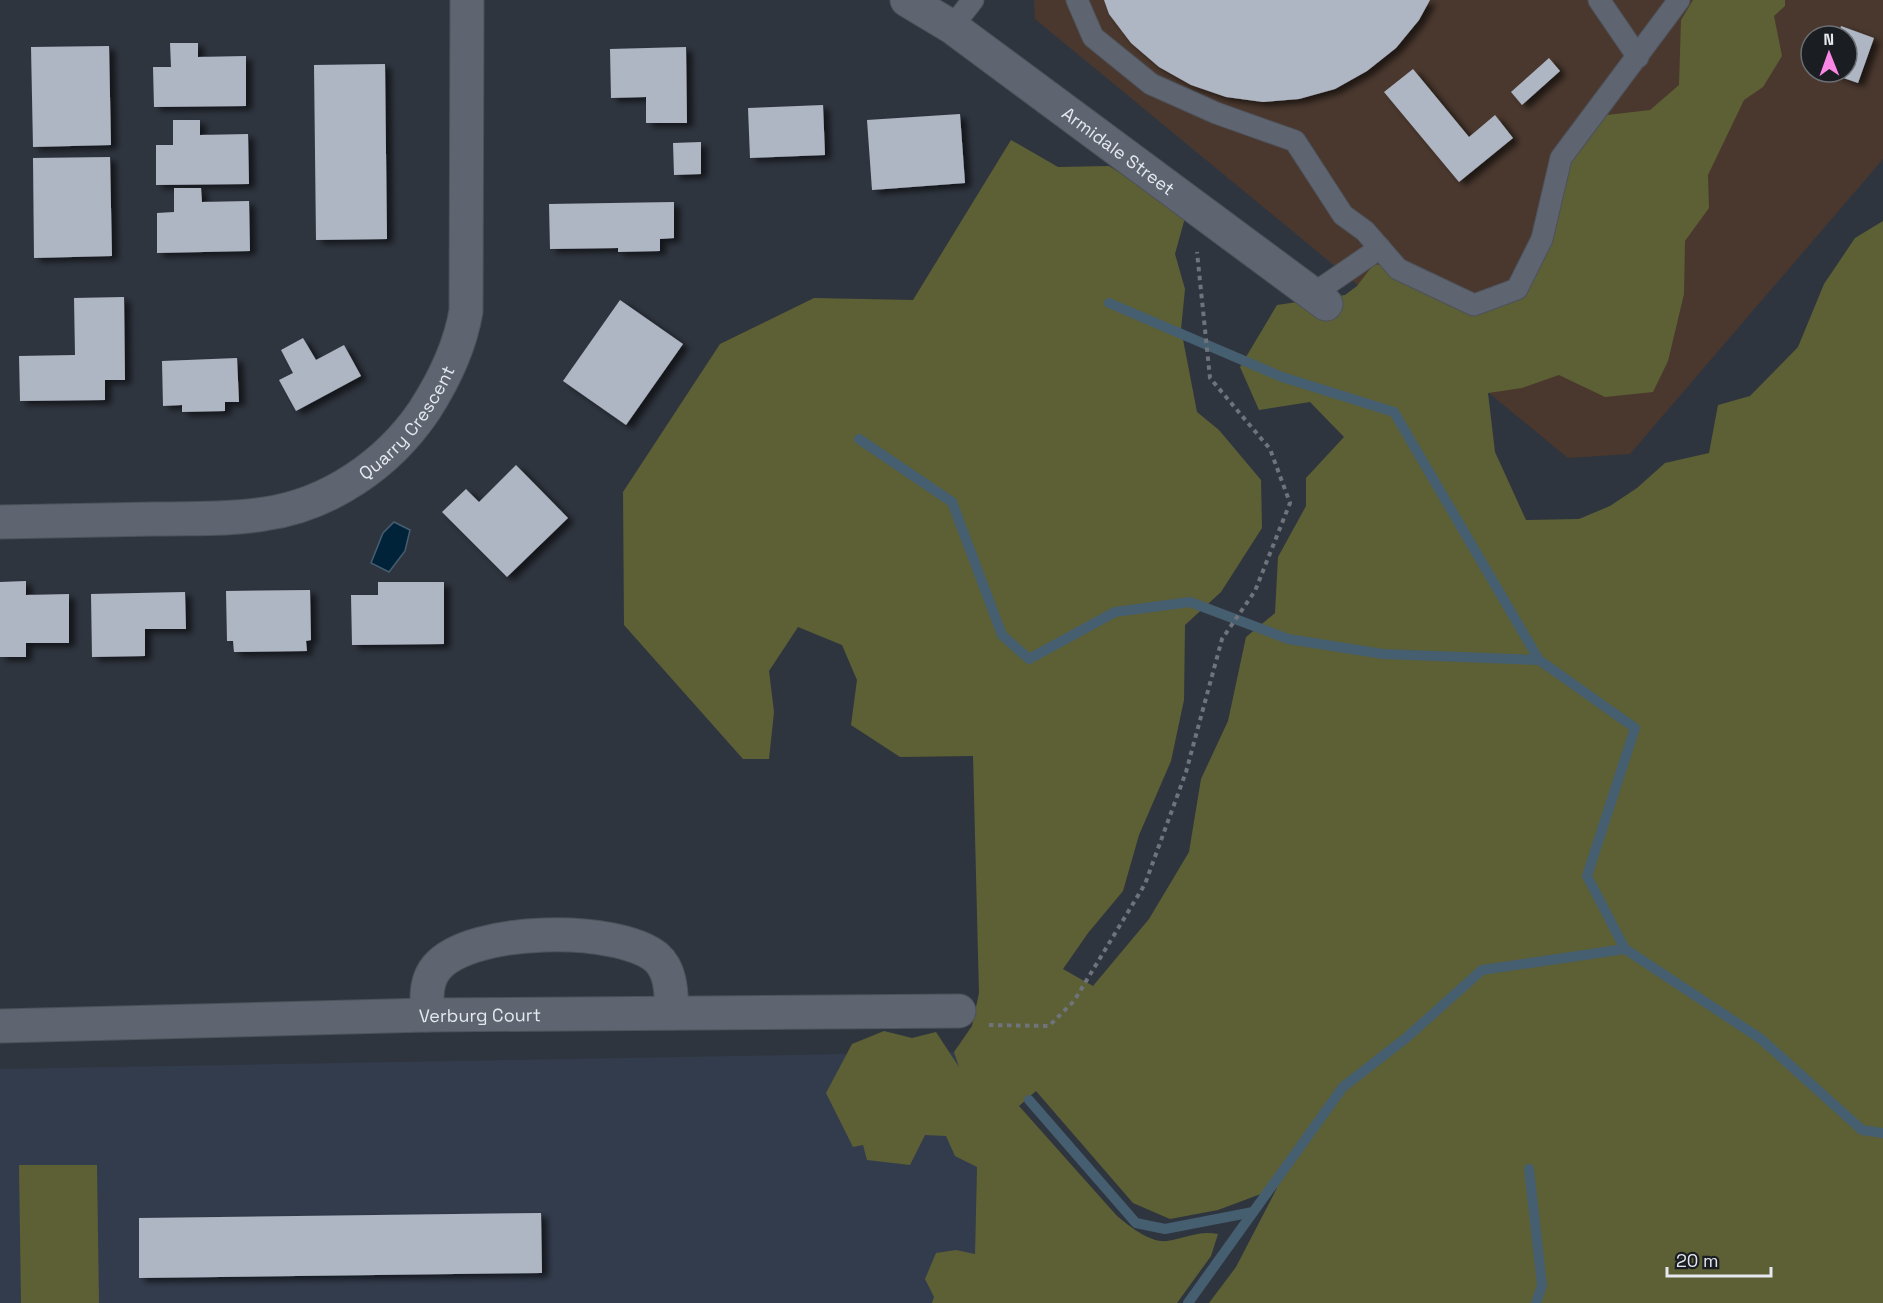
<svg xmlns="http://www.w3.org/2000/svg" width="1883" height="1303" font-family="'Space Grotesk',sans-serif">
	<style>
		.built { fill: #333c4c }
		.industrial { fill: #4a382e; fill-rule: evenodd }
		.green { fill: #5d6034 }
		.water { fill: #00233a; stroke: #455e70; stroke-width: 1.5 }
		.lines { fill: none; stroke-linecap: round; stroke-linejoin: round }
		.stream { stroke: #455e70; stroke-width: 10 }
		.building { fill: #afb6c3; filter: url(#shadow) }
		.service-casing { stroke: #4d525a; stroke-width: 23 }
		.minor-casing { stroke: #4d525a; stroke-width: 35 }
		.path { stroke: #6e737c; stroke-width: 4; stroke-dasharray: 4.5 4.5; stroke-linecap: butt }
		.service { stroke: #5e6470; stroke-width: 21 }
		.minor { stroke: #5e6470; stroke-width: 33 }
		.labels { text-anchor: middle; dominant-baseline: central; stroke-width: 6; stroke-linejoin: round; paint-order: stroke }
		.street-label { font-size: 18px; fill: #e5e8ef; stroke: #1a1d21 }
	</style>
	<defs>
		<filter id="shadow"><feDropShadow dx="6" dy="4" stdDeviation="3" flood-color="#0009"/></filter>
	</defs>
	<rect width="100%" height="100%" fill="#2f353f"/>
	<path class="built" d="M954,1052L979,1082L974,1303H0V1069Z"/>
	<path class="industrial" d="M1034,0H1883V159L1630,454L1568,458L1035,19ZM1811,36H1847V72H1811Z"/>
	<g class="green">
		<path d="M1693,0H1785V6L1774,16L1782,56L1763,87L1744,100L1708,175L1709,208L1685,241L1684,294L1668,361L1653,392L1605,397L1559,375L1522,388L1488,393L1495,452L1526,520L1579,519L1610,506L1637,488L1665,463L1709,453L1718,405L1750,396L1798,347L1824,284L1855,238L1883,221V1303H1209L1236,1267L1277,1188L1218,1210L1170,1219L1133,1203L1036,1091L1019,1106L1117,1216C1129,1226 1150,1243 1167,1241C1186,1238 1199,1230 1218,1234L1211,1256L1177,1303H932L934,1297L925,1279L936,1253L956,1250L975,1254L977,1167L955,1156L946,1136L925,1135L910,1165L867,1160L863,1145L853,1147L826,1093L852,1044L884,1031L912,1038L936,1032L959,1067L954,1052L972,1026L979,993L973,756L900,757L851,725L857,680L842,645L798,627L769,671L774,712L769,759H743L624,625L623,492L720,344L814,298L913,300L1011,140L1058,167L1109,166L1186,214L1175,254L1185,289L1181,329L1197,412L1219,430L1261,480L1262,528L1221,592L1185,625L1184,700L1171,761L1139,835L1123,891L1088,933L1063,969L1093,986L1149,919L1189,852L1201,779L1228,721L1246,637L1275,613L1278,557L1306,506V478L1344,437L1310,402L1259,410L1240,367L1277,305L1345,295L1357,286L1373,265L1392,263L1474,304L1517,289L1542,239L1572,161L1607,115L1650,110L1679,85L1681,20Z"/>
		<path d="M19,1165H97L99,1303H21Z"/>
	</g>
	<path class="water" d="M394,522L410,530L405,551L389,572L371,563L383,533Z"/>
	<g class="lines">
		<g class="stream">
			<path d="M1109,303L1282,377L1394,412L1539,660L1635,728L1587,876L1625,949"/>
			<path d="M859,439L952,502L1002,635L1029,659L1115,612L1190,602L1288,639L1383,654L1539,660"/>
			<path d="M1029,1100L1136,1223L1165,1229L1253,1212"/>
			<path d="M1529,1169L1542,1285L1536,1303"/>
			<path d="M1188,1303L1343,1087L1406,1038L1482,970L1625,949L1761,1039L1862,1130L1883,1133"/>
		</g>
	</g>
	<g class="building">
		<path d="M1104,0H1430L1419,20L1396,48L1367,71L1335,89L1299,99L1263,102L1226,97L1191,85L1159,67L1131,43L1109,14Z"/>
		<path d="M1841,26L1874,38L1858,83L1826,72H1847V36H1838Z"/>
		<path d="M170,43H198V57L246,56V106L154,107L153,67H171Z"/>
		<path d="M109,46L111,145L33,147L31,47Z"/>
		<path d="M686,47L687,123H646V97L611,98L610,49Z"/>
		<path d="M1549,58L1560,71L1522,105L1511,92Z"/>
		<path d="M385,64L387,239L316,240L314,65Z"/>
		<path d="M1413,69L1469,137L1495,115L1513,138L1459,182L1384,92Z"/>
		<path d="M823,105L825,155L750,158L748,108Z"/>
		<path d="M960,114L965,183L872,190L867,120Z"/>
		<path d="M173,120H200V135L248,134L249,184L156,185V145H173Z"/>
		<path d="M701,142V174L674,175L673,143Z"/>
		<path d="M110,157L112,256L34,258L33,158Z"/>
		<path d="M174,188H201L202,202L249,201L250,251L157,253V213L174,212Z"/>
		<path d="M674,202V238L660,239V251L618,252V248L550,249L549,204Z"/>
		<path d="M124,297L125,380H105V400L20,401L19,356L75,355L74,298Z"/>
		<path d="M620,300L683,344L626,425L563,381Z"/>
		<path d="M303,338L316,360L344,345L361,376L296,411L279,380L293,373L281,350Z"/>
		<path d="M237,358L239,402H225V411L182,412V405L163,406L162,361Z"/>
		<path d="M516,465L568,518L507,577L442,512L466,489L479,502Z"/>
		<path d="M26,581V595L69,594V643H26V657H0V582Z"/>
		<path d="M378,582H444V644L352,645L351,595H378Z"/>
		<path d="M310,590L311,640L306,641L307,651L234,652L233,641H227L226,591Z"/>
		<path d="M185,592L186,629H145V656L92,657L91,594Z"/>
		<path d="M541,1213L542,1273L139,1278V1218Z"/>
	</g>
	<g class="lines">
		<defs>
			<g id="service">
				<path d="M1077,0L1093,37L1151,84L1216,113L1295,141L1343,215L1365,231L1398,269L1474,305L1517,289L1542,239L1561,158L1679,0"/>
				<path d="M1599,0L1638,57"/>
				<path d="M952,27L973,0"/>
				<path d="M1313,294L1380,248"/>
			</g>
			<g id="minor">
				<path id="s1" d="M907,0L952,27L1326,304"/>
				<path id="s2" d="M0,522C52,521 103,520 155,519C191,518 229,520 264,514C329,505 388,464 424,411C444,380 460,347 466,311L467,0"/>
				<path d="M427,1015C427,998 425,981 437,967C471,927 616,925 656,957C672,971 671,994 672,1013"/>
				<path id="s3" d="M0,1026L427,1015L959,1011"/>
			</g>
		</defs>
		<use href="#service" class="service-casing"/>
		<use href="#minor" class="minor-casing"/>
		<path class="path" d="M989,1025L1049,1026L1074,1001L1145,884L1186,772L1222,639L1255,591L1290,503L1270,449L1210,378L1197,252"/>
		<use href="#service" class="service"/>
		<use href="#minor" class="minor"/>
	</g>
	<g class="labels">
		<g class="street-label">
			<text stroke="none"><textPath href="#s1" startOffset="260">Armidale Street</textPath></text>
			<text stroke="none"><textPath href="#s2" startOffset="440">Quarry Crescent</textPath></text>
			<text stroke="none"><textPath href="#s3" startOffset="480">Verburg Court</textPath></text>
		</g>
	</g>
	<g transform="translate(1829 54) rotate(359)"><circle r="28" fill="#1a1d21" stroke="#6b6e73" stroke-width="1.5"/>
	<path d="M0-4.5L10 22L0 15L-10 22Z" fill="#fa87e6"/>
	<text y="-9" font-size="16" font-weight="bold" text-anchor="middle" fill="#e5e8ef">N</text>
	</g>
	<path d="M1667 1267v9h104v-9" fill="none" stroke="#e5e8ef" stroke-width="3"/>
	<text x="1676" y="1267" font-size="18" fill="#e5e8ef" stroke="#1a1d21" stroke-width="4.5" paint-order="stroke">20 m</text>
</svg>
